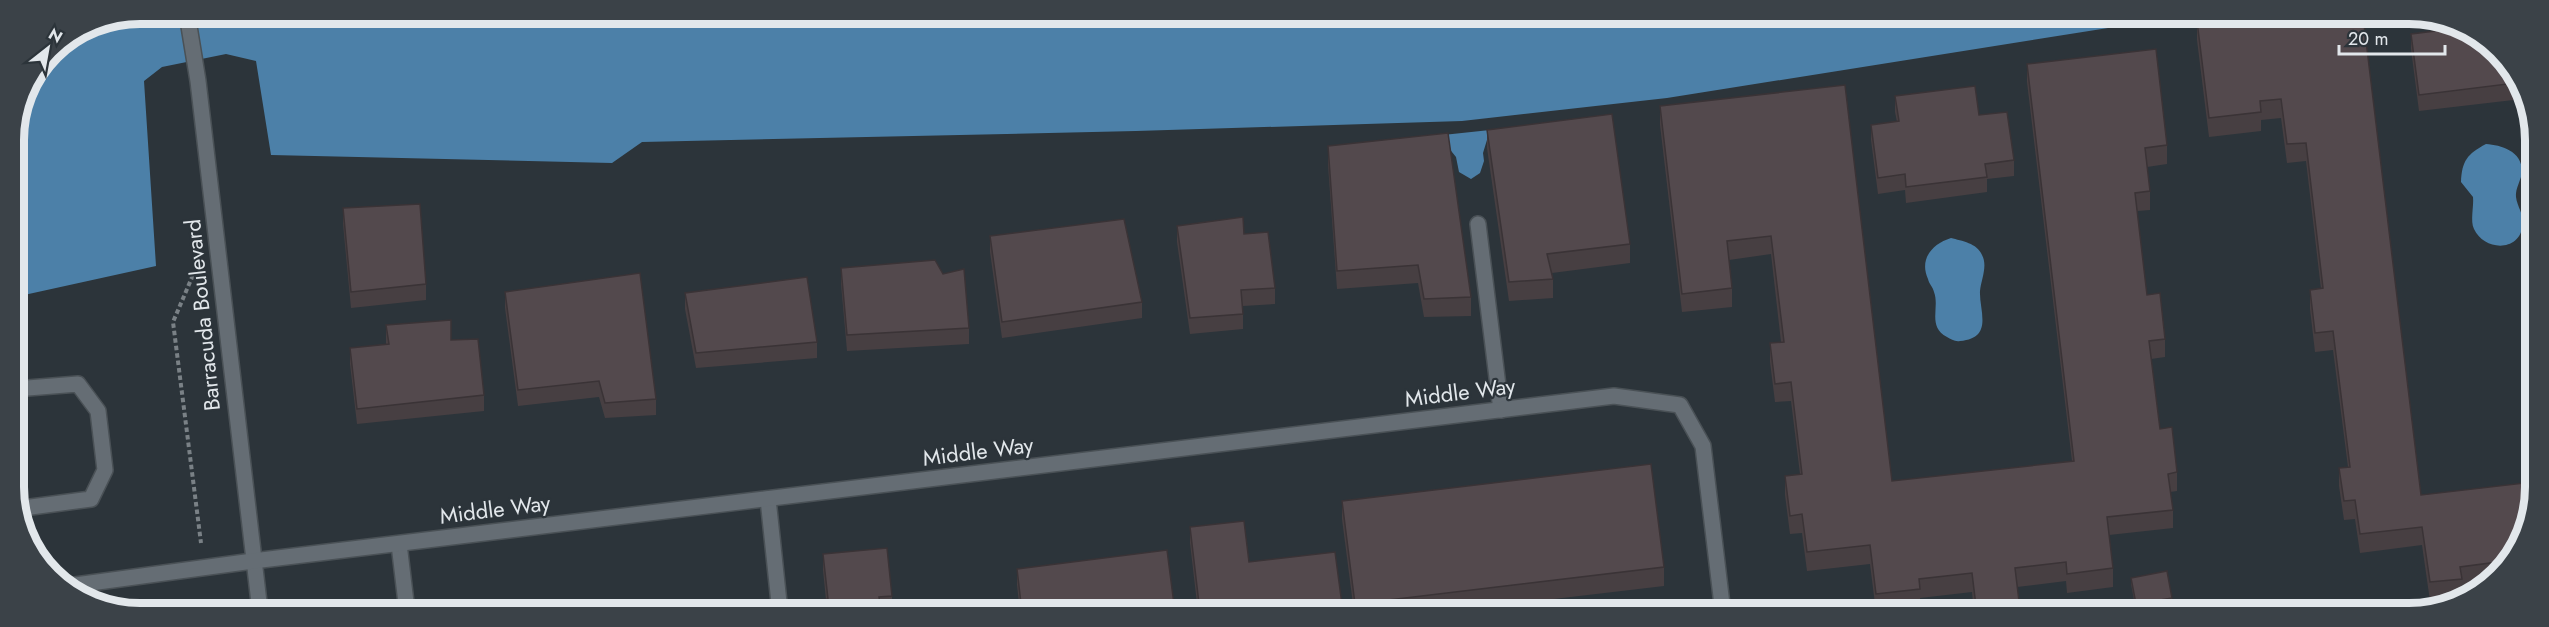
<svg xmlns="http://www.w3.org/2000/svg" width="2549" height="627" font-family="Jost,sans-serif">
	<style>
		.water { fill: #4c80a8 }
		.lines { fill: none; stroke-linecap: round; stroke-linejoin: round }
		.minor-casing { stroke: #4a5156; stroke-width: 18 }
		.path { stroke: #7a8186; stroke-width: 4; stroke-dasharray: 4.5 3; stroke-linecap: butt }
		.minor { stroke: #656d74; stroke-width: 15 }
		.wall { fill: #473f42 }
		.building { fill: #53494d; stroke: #3a3336; stroke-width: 1.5 }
		.labels { text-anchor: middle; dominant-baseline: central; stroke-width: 4.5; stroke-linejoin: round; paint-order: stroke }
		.street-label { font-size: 22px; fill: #e2e7eb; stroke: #2c343a }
		.rim { fill: none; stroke: #e2e7eb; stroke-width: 8 }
	</style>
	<rect width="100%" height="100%" fill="#2c343a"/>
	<g class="water">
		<path d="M140,14L2184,16L1667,98L1462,121L1136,131L642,142L612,163L271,155L256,61L226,54L162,67L144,81L156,266L15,297L14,132L23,91L51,50L92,23Z"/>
		<path d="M1490,130L1483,153L1484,161L1480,173L1471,179L1459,172L1456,157L1444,142L1443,135Z"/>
		<path d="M2486,144C2501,145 2522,151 2522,171C2522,179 2515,188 2516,197C2517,206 2524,215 2523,224C2520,253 2484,251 2474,229C2470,221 2474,206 2473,197L2461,182C2462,161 2467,154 2486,144Z"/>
		<path d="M1951,238C1962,241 1977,243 1982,255C1988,266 1981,280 1980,291C1979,311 1994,338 1960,341C1955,342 1951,339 1947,337C1927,326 1940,308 1934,292C1933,287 1929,284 1928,279C1919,259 1932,244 1951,238Z"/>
	</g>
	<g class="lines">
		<defs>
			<g id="minor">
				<path d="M187,14L198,81L260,611"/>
				<path d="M1478,224L1501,410"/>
				<path d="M15,389L78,384L98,411L105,470L91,499L16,509"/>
				<path d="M768,499L780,612"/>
				<path d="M399,544L407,611"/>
				<path d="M68,586L253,561L1614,396L1680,405L1703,446L1723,613"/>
			</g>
		</defs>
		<use href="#minor" class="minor-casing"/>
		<path class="path" d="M193,275L173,322L201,543"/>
		<use href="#minor" class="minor"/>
	</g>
	<g class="wall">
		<path d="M2363,16L2421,495L2533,512L2493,581L2462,585V595L2453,598L2430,601L2422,545L2360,553L2355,519L2344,520L2339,486V468L2348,467L2333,350L2315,352L2310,309V290L2321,289L2306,161L2287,163L2281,118L2261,120V131L2209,137L2197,40V21Z"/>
		<path d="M2431,16H2434L2499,51L2522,93V99L2419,111L2411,49V34L2433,31Z"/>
		<path d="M2027,64L2167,145V164L2147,167L2150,191V210L2137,211L2147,295L2165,339V357L2151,359L2160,429L2177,472V491L2170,492L2173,510V528L2109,535L2113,568V587L2067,593L2066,581L2017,587L2019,601V613H1974L1972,592L1920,598V608L1876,612L1870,564L1807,571L1802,533L1790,534L1785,495V476L1800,474L1791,401L1775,402L1770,362V343L1781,342L1771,254L1729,260L1732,288V307L1682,312L1660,125V106L1845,85L1892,481L2072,461L2027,82Z"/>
		<path d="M1895,96L1979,115L2014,160V176L1987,179V192L1906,203L1905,190L1878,194L1871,140V125L1897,122L1895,112Z"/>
		<path d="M1487,130L1630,244V263L1552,273L1553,279V298L1509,301L1487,148Z"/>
		<path d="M1328,146L1471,297V316L1424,317L1418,283L1337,289L1328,165Z"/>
		<path d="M343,208L426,284V300L351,308L343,224Z"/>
		<path d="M1177,226L1244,234L1275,288V304L1243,306V329L1190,334L1177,242Z"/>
		<path d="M990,236L1142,302V318L1002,338L990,252Z"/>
		<path d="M841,268L969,328V344L847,351L841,284Z"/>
		<path d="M505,292L656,399V415L605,418L599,397L518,406L505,308Z"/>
		<path d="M685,293L817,342V358L696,368L685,309Z"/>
		<path d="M386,325L451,340L484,395V411L357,424L350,364V348L386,344Z"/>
		<path d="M1342,501L1664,567V586L1444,612H1354L1342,519Z"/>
		<path d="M1190,527L1249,562L1343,612H1198L1190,543Z"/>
		<path d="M823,554L892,596V612H810V601L826,600L823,570Z"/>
		<path d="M1017,569L1175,612H1020L1017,585Z"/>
		<path d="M2131,578L2172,598V604L2136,611L2131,584Z"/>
	</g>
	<g class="building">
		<path d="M2243,16H2363L2421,495L2533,482V512L2505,561L2460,567L2462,579L2430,582L2422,527L2360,534L2355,500L2344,501L2339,468L2350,467L2333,331L2315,333L2310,290L2323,288L2306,143L2287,144L2281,99L2260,101L2261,112L2209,118L2197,21Z"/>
		<path d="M2433,16L2499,51L2516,83L2419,95L2411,34L2435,31Z"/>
		<path d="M2156,49L2167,145L2145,148L2150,191L2135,193L2147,295L2160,293L2165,339L2149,341L2160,429L2172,427L2177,472L2168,474L2173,510L2107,517L2113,568L2067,574L2066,562L2015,568L2019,601L1976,606L1972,573L1919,579L1920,589L1876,594L1870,545L1807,552L1802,514L1790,516L1785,476L1802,474L1791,382L1775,384L1770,343L1784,342L1771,236L1727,241L1732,288L1682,294L1660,106L1845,85L1892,481L2074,461L2027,64Z"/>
		<path d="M1975,86L1979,115L2007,112L2014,160L1985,164L1987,177L1906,187L1905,174L1878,178L1871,125L1899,121L1895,96Z"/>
		<path d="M1612,114L1630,244L1547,254L1553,279L1509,282L1487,130Z"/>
		<path d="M1448,133L1471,297L1424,299L1418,265L1337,271L1328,146Z"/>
		<path d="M420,204L426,284L351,292L343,208Z"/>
		<path d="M1243,217L1244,234L1268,232L1275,288L1241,290L1243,314L1190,318L1177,226Z"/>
		<path d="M1124,219L1142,302L1002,322L990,236Z"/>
		<path d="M935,260L943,274L964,269L969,328L847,335L841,268Z"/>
		<path d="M640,273L656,399L605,403L599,381L518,390L505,292Z"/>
		<path d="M807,277L817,342L696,353L685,293Z"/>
		<path d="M451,320V340L478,339L484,395L357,409L350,348L389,344L386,325Z"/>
		<path d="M1651,464L1664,567L1355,604L1342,501Z"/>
		<path d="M1244,521L1249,562L1335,552L1343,612H1200L1190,527Z"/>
		<path d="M887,548L892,596L879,597L881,612H811L810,601L828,599L823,554Z"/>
		<path d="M1167,550L1175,612H1022L1017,569Z"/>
		<path d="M2167,571L2172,598L2136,604L2131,578Z"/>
		<path d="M678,602L679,612L614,611V606Z"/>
	</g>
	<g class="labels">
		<g class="street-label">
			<text transform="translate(202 315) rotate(-96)">Barracuda Boulevard</text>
			<text transform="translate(1460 392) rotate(-7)">Middle Way</text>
			<text transform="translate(978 451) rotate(-7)">Middle Way</text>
			<text transform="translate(495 509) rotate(-7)">Middle Way</text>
		</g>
	</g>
	<path d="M0 0H2549V627H0ZM140 24H2409A116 116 0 0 1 2525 140V487A116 116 0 0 1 2409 603H140A116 116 0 0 1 24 487V140A116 116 0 0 1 140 24Z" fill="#3b4248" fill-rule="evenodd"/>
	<path class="rim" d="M140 24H2409A116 116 0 0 1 2525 140V487A116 116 0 0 1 2409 603H140A116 116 0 0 1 24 487V140A116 116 0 0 1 140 24Z"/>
	<g transform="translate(48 48) rotate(31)" stroke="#2c343a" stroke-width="4.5" paint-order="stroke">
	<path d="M0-4.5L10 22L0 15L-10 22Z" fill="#e2e7eb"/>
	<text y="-9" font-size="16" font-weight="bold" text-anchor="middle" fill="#e2e7eb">N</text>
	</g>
	<path d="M2339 45v9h106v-9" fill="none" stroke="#e2e7eb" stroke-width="3"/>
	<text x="2348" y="45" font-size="18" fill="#e2e7eb" stroke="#2c343a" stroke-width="4.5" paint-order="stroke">20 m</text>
</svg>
